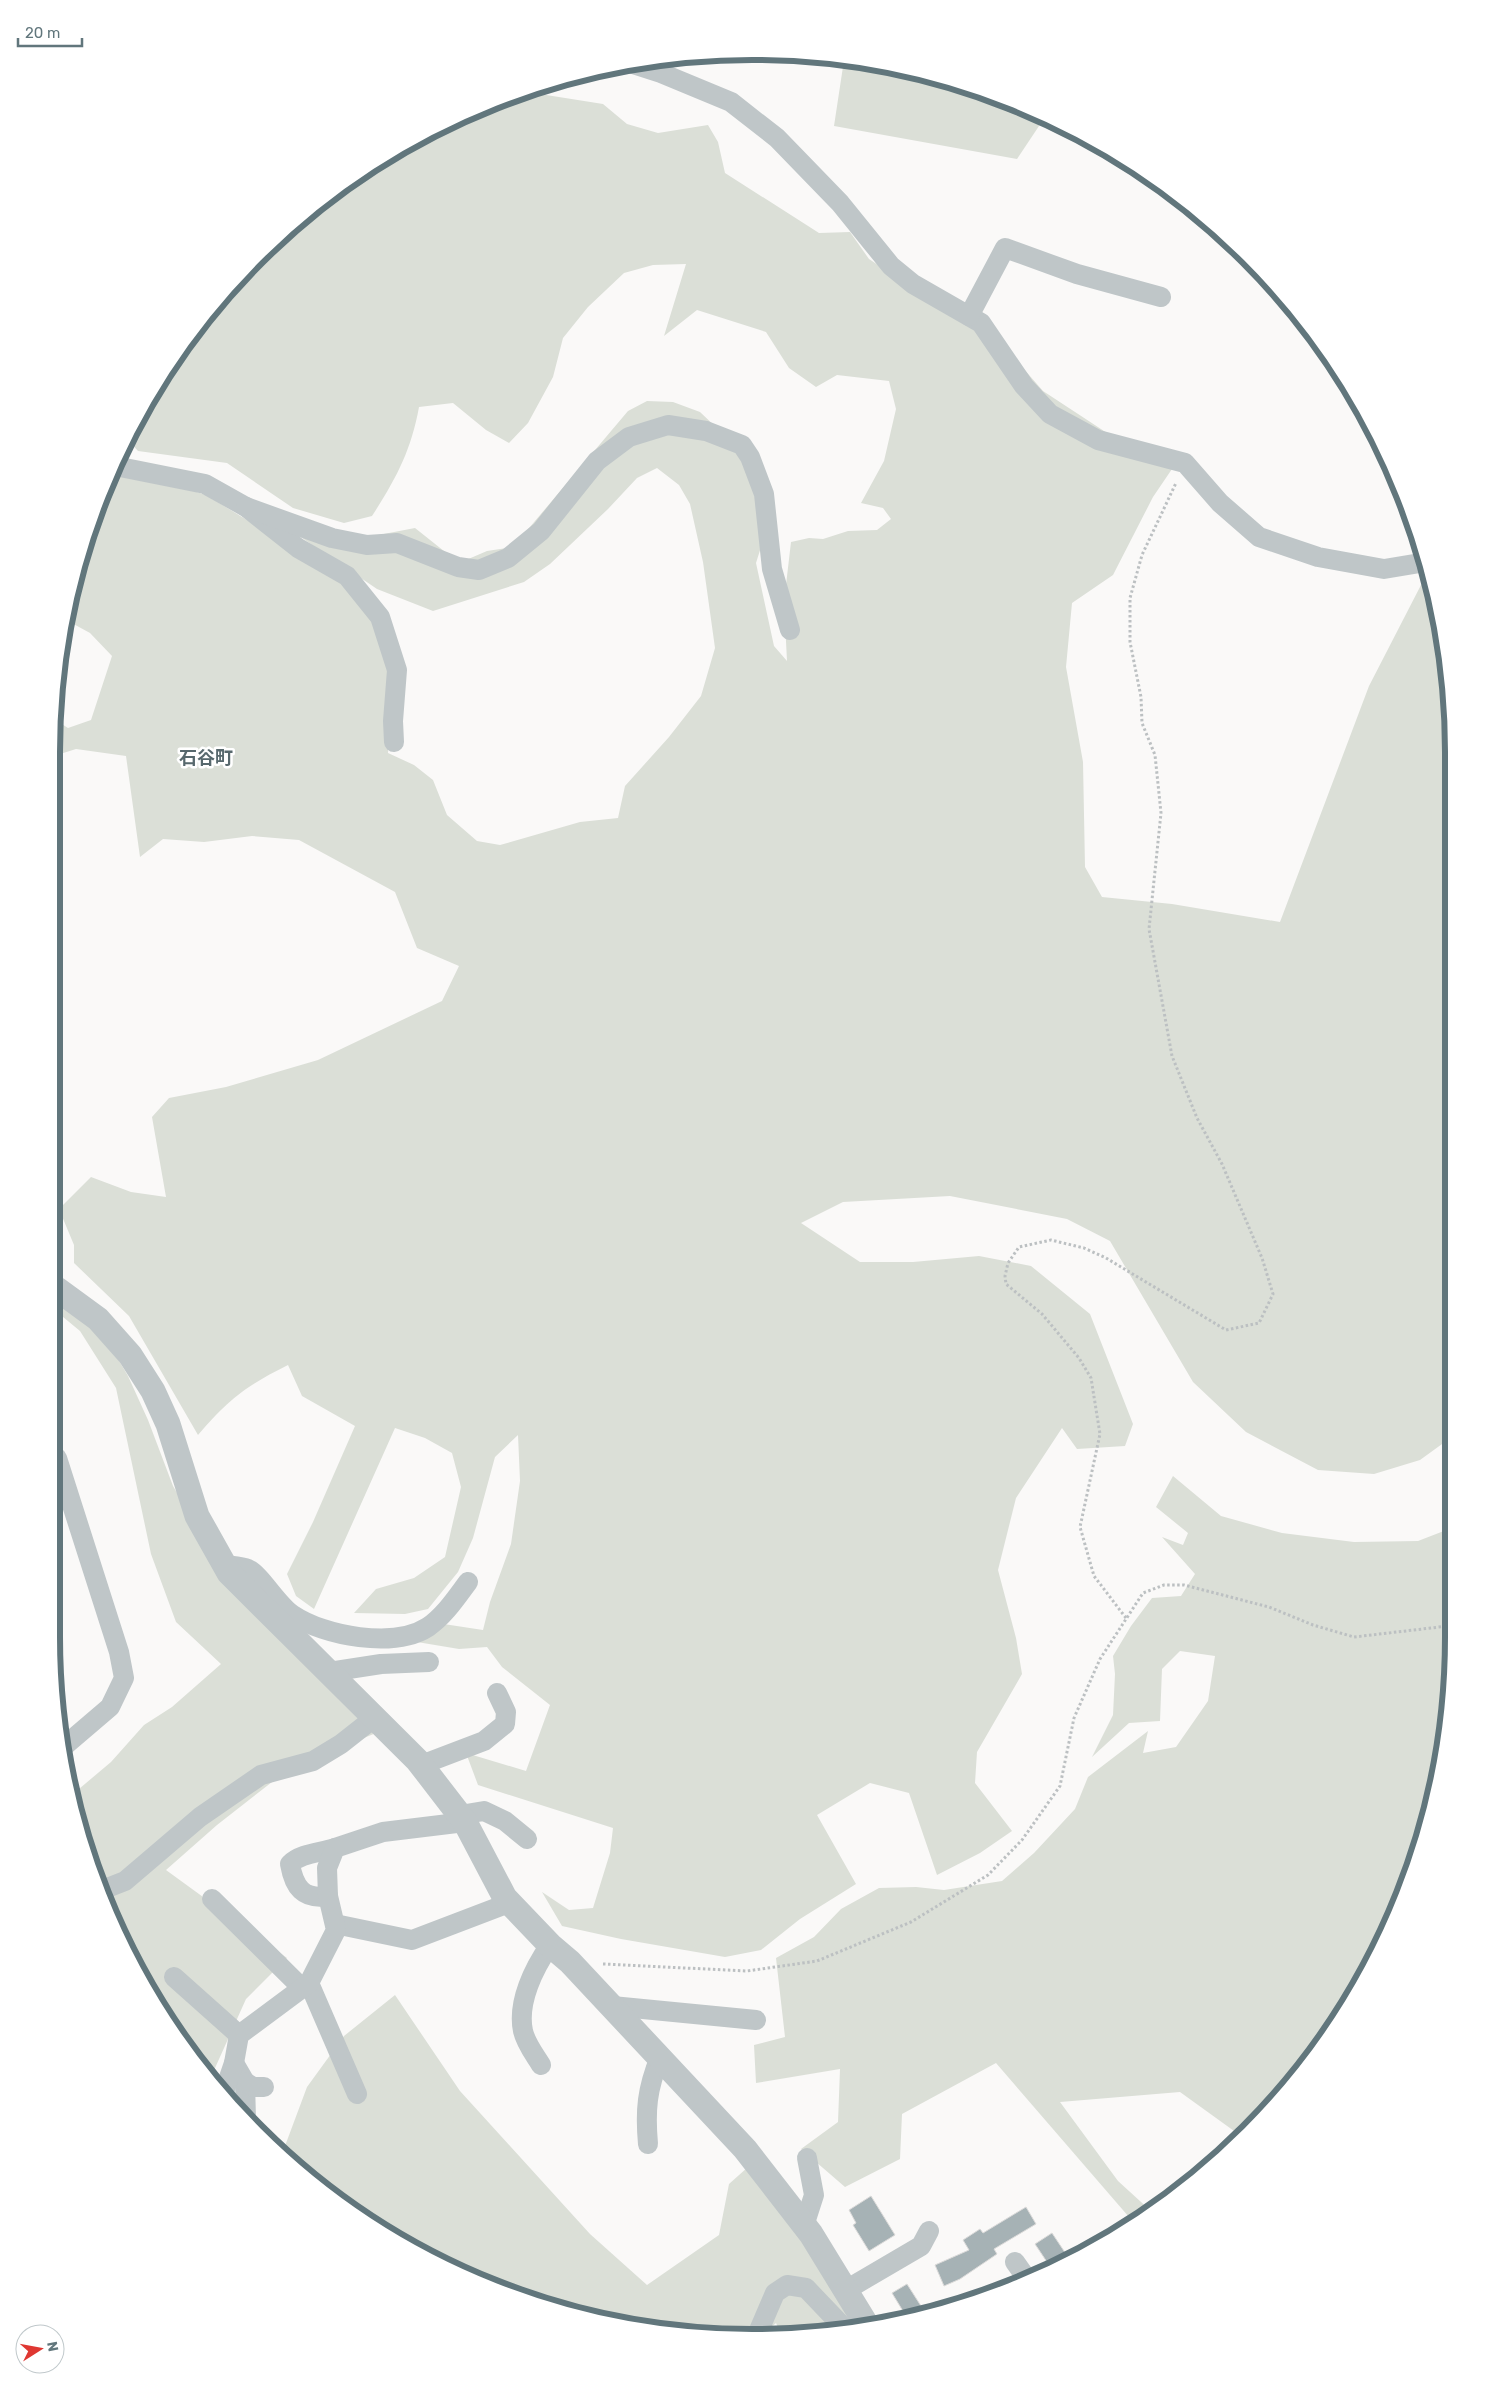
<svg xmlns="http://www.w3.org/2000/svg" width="1505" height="2389" font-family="Rubik,'Noto Sans JP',sans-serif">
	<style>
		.green { fill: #dbdfd7 }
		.building { fill: #a6b2b5; stroke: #dcdbda }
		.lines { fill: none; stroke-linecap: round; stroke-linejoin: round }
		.path { stroke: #bcc0c2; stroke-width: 3; stroke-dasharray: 2.5 2.5; stroke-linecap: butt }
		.minor { stroke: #bfc6c8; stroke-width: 20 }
		.tertiary { stroke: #bfc6c8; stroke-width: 25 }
		.labels { text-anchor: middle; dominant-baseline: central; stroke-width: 5; stroke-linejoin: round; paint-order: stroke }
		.quarter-label { font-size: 18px; font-weight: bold; fill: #57686d; stroke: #fff }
		.rim { fill: none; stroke: #61767c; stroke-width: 6 }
	</style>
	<rect width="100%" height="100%" fill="#faf9f8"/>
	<g class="green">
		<path d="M844,60L934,75L1045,117L1017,159L834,126Z"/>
		<path d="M521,91L603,104L627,124L658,133L708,125L718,142L725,173L819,233L850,232L869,259L1009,352L1043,391L1136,452L1172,469L1153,497L1113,575L1072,603L1066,667L1083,762L1085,867L1102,897L1172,904L1280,922L1369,686L1421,585L1431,575L1452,706L1449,1439L1420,1460L1374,1474L1318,1470L1246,1432L1193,1382L1110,1241L1067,1219L950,1196L843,1202L801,1223L860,1262H913L979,1256L1031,1266L1090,1314L1133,1424L1125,1446L1077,1449L1062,1428L1016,1498L998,1570L1016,1638L1022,1674L977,1752L975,1783L1012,1831L980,1853L937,1875L909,1793L870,1783L817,1815L856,1884L800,1919L761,1950L725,1957L621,1939L562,1926L542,1892L569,1910L593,1908L610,1853L613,1828L478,1785L466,1753L526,1771L550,1705L502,1667L487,1647L459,1649L369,1634L437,1623L483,1630L490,1602L511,1544L520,1481L518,1435L495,1457L473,1538L458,1572L428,1609L405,1614L354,1613L376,1589L414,1578L445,1557L461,1487L452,1453L425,1438L395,1428L314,1609L296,1596L287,1574L313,1522L355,1426L302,1396L288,1365C246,1386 229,1399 198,1435L129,1316L74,1263V1245L59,1209L91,1177L131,1192L166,1197L152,1117L169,1098L226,1087L318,1060L442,1001L459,966L417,948L395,892L299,840L252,836L204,842L163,839L140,857L126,756L76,749L57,755V721L68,728L91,720L112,656L90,633L68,621L91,534L117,472L165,482L206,495L347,581L370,610L393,674L388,753L414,765L433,780L447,815L477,841L500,845L580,822L618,818L625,786L669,737L701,696L715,648L703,562L690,504L679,485L657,468L637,478L608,509L550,564L524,582L433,611L377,589L280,523L368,537L415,528L459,563L487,551L513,547L628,411L647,401L673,402L700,412L759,468L766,531L756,563L774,646L787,661L784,602L791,542L809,538L823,539L848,531L877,530L891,519L883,508L861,503L884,461L896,409L889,381L837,375L816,387L789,368L766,332L697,310L664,336L686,264L653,265L624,273L588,307L563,338L553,377L528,423L509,443L486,430L453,403L419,407C411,451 396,479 372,516L344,523L293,508L227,463L138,451L129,441L196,325L290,225L402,145Z"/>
		<path d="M57,1289L98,1325L128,1376L148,1420L173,1486L225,1574L381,1731L290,1768L217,1825L166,1870L287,1958L246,1999L211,2077L170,2026L88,1862L73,1794L111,1762L144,1725L172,1707L221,1664L176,1622L151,1554L116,1388L80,1331L57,1312Z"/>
		<path d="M1173,1476L1221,1516L1282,1533L1354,1542L1418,1541L1449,1529L1448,1728L1400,1905L1309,2064L1241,2136L1180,2092L1060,2102L1118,2181L1152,2212L1135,2224L996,2063L902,2114L900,2159L845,2187L801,2149L838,2122L840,2069L756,2083L754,2045L785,2037L776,1958L814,1937L841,1909L879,1888L916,1887L944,1890L1002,1881L1034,1853L1075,1809L1088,1777L1148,1731L1143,1753L1176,1747L1208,1701L1215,1656L1180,1651L1162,1669L1160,1721L1129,1723L1092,1757L1113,1715L1115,1674L1113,1656L1131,1626L1152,1598L1181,1596L1195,1574L1162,1537L1183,1545L1188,1533L1156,1507Z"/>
		<path d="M395,1995L460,2091L590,2234L647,2285L719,2235L729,2184L748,2167L842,2292L850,2331L781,2334L776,2323L764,2334L707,2336L527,2300L402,2244L325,2193L282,2154L307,2087L344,2036Z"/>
	</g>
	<g class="building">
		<path d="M871,2196L895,2235L869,2251L853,2225L856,2223L849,2210Z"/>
		<path d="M1026,2207L1036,2224L994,2249L997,2254L960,2279L944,2286L935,2265L969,2250L963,2240L980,2229L983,2233Z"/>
		<path d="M1052,2233L1066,2254L1049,2265L1035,2244Z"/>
		<path d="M907,2284L921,2306L906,2316L892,2293Z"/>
	</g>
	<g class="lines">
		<g class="path">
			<path d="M1126,1618L1094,1576L1080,1527L1100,1434L1091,1378L1079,1358L1042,1314L1006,1284L1005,1276L1008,1263L1019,1247L1051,1240L1084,1248L1106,1258L1226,1330L1259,1323L1273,1294L1262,1258L1222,1164L1197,1118L1172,1056L1149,929L1161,813L1155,755L1142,723L1141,697L1130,642V598L1142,555L1176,483"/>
			<path d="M603,1964L747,1971L817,1961L911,1922L988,1875L1022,1840L1060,1786L1074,1718L1100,1659L1143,1593L1164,1585H1184L1269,1607L1313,1625L1354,1637L1448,1626"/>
		</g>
		<g class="minor">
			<path d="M633,64L661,73L731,102L777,138L840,203L891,266L913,284L981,323L1024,386L1050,414L1098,440L1185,463L1220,503L1259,537L1318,557L1384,569L1426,562"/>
			<path d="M969,316L1005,248L1077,274L1161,297"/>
			<path d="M115,466L205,484L246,507L298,548L347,576L380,617L397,670L393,721L394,742"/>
			<path d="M246,507L332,538L367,545L397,543L458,567L479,570L508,558L541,531L597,461L629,437L668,425L706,431L742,445L750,457L764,494L772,569L790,630"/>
			<path d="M57,1458L119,1652L124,1678L110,1707L62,1748"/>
			<path d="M225,1565C232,1566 241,1566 248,1569C261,1575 278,1606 293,1615C324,1636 394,1649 428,1627C445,1615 456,1598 468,1582"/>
			<path d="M329,1672L381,1664L429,1662"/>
			<path d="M421,1765L484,1741L505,1724L506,1712L497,1693"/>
			<path d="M460,1815L484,1811L505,1821L527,1839"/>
			<path d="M102,1890L125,1881L200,1817L261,1775L313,1761L341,1744L374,1718"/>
			<path d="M328,1896C303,1900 294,1887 290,1864C301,1853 320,1853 335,1848"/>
			<path d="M212,1899L302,1988"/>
			<path d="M335,1924L412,1940L509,1903"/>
			<path d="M174,1977L239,2035"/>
			<path d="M309,1983L357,2094"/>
			<path d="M612,2006L756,2020"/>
			<path d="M234,2063L245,2082L246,2119"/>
			<path d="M541,2065C535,2055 526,2044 523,2031C517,2002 534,1968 550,1945"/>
			<path d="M245,2082L253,2087H264"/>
			<path d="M224,2092L234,2063L239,2035L309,1983L336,1930L328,1896L327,1868L335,1848L383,1832L465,1822"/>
			<path d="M648,2144C645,2110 647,2089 660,2057"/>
			<path d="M804,2226L814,2195L807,2158"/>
			<path d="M1015,2262L1027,2279"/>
			<path d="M846,2290L921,2246L929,2231"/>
			<path d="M939,2311V2312"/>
			<path d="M757,2335L775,2293L787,2285L806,2288L847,2331"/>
		</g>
		<path class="tertiary" d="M57,1289L98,1319L130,1355L153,1391L168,1424L197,1516L229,1573L418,1761L465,1822L505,1898L550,1945L570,1962L745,2149L811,2234L868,2327"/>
	</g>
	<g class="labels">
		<g class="quarter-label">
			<text x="206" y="758">石谷町</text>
		</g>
	</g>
	<path d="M0 0H1505V2389H0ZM752 60H753A692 692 0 0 1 1445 752V1637A692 692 0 0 1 753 2329H752A692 692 0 0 1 60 1637V752A692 692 0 0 1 752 60Z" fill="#fff" fill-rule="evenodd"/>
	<path class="rim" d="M752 60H753A692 692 0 0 1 1445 752V1637A692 692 0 0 1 753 2329H752A692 692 0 0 1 60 1637V752A692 692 0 0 1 752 60Z"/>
	<g transform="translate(40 2349) rotate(79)"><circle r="24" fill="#ffffff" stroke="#c0c8cb"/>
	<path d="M0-4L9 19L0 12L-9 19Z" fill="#df3732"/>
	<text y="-8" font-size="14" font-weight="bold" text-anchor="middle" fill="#61767c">N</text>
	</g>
	<path d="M18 38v8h64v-8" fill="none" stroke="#61767c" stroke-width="2.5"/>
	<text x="25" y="38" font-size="15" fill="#61767c" stroke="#ffffff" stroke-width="4" paint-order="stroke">20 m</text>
</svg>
